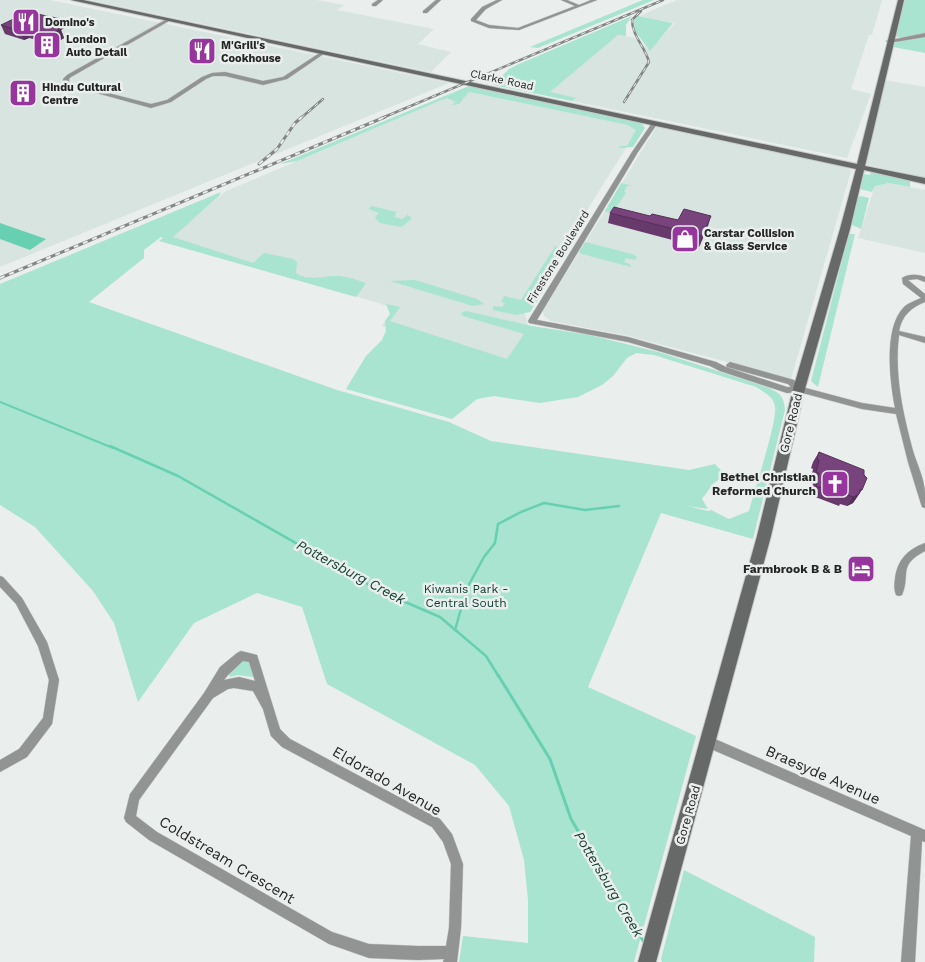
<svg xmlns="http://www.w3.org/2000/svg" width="925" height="962" font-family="'Work Sans',sans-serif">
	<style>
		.built { fill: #d7e4df }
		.green { fill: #a8e4d0 }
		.water { fill: #67d0b1 }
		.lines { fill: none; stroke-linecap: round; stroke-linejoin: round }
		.stream-far2 { stroke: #67d0b1; stroke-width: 2 }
		.stream-far1 { stroke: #67d0b1; stroke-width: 2.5 }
		.stream { stroke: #67d0b1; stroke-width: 3 }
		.minor-casing { stroke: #c6cac9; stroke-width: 1 }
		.tertiary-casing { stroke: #c6cac9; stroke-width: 1 }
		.secondary-casing { stroke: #c6cac9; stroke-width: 2 }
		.minor { fill: #929493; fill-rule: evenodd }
		.tertiary { fill: #929493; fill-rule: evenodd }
		.secondary { fill: #676968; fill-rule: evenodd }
		.rail-far1-casing { stroke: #838685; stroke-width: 2.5 }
		.rail-casing { stroke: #838685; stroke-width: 3 }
		.rail-far1 { stroke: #eaeeed; stroke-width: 1; stroke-dasharray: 4.5; stroke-linecap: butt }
		.rail { stroke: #eaeeed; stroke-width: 2; stroke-dasharray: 5; stroke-linecap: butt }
		.wall { fill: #683a6c }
		.shaded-wall { fill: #553058 }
		.building { fill: #79447d; stroke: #553058 }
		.labels { text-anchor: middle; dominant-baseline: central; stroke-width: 5; stroke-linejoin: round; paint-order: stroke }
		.far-poi-label { font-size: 11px; font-weight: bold; fill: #242625; stroke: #eaeeed; text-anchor: start }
		.far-street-label { font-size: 11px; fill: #242625; stroke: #eaeeed }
		.street-label { font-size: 12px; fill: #242625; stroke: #eaeeed }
		.poi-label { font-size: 12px; font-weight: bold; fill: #242625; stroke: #eaeeed; text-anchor: end }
		.park-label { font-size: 12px; fill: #0c3c30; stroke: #eaeeed }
		.water-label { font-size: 14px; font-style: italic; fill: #124134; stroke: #eaeeed }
		.near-street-label { font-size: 15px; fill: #242625; stroke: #eaeeed }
	</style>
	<rect width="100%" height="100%" fill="#eaeeed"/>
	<g class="built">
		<path d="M0,0H50L449,83L0,267Z"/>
		<path d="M90,0H316L344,5L337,10L434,29L418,44L451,52L431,72Z"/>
		<path d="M677,0H882L872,35H869L851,89L871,94L847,158L572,101L549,92L618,35L634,38L650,50L675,23L639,16Z"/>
		<path d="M884,80L925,87V178L869,165L865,162Z"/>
		<path d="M464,91L639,127L524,311L530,334L507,366L382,326L394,308L169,239L226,191Z"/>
		<path d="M657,126L842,165L851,171L791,379L629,336L551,321L544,316L543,311Z"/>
		<path d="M889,183L925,190V253L858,238L875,186Z"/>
	</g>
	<g class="green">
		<path d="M643,0H654L538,48L530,47Z"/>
		<path d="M905,0H925V33L902,38L895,36Z"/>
		<path d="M632,16L626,25V36L618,35L550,92L576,98L572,101L493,85L509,69L519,64Z"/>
		<path d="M638,16L673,23L650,51L635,31L634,21Z"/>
		<path d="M925,37V53L893,47V45L897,42Z"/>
		<path d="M469,86L633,121L642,124L645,128L633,147L619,148L620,146H627L636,130L628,125L469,92L459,104L451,105L456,102L447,98L297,161L280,164Z"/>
		<path d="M871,172L907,180L910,181V187L889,183L875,186L872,192L860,189L864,174L870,175Z"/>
		<path d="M621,183L633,186H627L624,192L626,193L612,213L605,211Z"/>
		<path d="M221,192L219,196L173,237L253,263L264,253L293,259L297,262L296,273C308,282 325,275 339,276C349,277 357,280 366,283L356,297L159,241L163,238L161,237L144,250V258L89,302L337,390L449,422L491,441L689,470L715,464L725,475L713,484L702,499L708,509L687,506L708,511L711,510L729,519L749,511C754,492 778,420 775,406C773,396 764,392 756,387L654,355L636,353L627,358L613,376L602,385L578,397L540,403L494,396L477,399L452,419L346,389L366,356L382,340L386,331L385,321L390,314L386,304L400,307L390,321L507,359L524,334L463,316L461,313L466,311L532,326L590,335L662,353L767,387C780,393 784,396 785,410L753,539L661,513L588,687L696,736L634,962H459L463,936L528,943V900L524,860L509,806L475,765L327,684L302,607L257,593L194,623L138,702L114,623L93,591L35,527L0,505V284Z"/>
		<path d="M861,196L869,198L861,229L850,224L858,197Z"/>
		<path d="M371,206L397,212L394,217L403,219L407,215L412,218L402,227L380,223L375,218L379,213L369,209Z"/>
		<path d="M849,234H855L818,387L811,381Z"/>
		<path d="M585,242L632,254L637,257L635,260L626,258L624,262L631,265V267L582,254L579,252Z"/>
		<path d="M556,245L557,250L535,285L543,292L530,312L516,315L493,310V306L502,307L505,303L501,302L504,296L521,300Z"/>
		<path d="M415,280L477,299L484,304L473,306L390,281Z"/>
		<path d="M244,660L249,662L254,674L253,677L238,675L230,677L227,672Z"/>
		<path d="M684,870L815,937L814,962H662L661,959Z"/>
	</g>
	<path class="water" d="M0,223L46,239L30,250L0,239Z"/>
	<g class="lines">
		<path class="stream-far2" d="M0,402L113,448"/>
		<g class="stream-far1">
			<path d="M110,446L178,476L382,592L440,617L486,656L499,677"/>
			<path d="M455,630L467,588L484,557L495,543L498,524L521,512L544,503L585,510L619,506"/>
		</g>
		<path class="stream" d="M498,675L550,759L571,819L645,944"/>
		<defs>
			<g id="minor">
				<path d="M378,0H383L376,6H372V4Z"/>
				<path d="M436,0H441L427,13H423V11Z"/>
				<path d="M497,0H502L486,9L476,20L489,25L518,28L575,6L561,0H567L579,5L591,0H597L519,30L489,28L471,21V19L482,7Z"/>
				<path d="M167,19L169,21L71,77L69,79V83L151,104L167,100L202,77L212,73L225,72L263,81L283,77L321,52L325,53L287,79L263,85L225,76H213L206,79L171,102L151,108L64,84L63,79L67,75Z"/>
				<path d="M654,122L657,124L638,152L537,320L628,337L716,362L726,367L787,387H791L788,384L727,367L726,365L730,362L794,380L802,387L862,403L895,408C890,382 883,328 904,307C908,303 915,301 921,298L903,284L902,278C908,274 918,274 925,277V282L917,279L908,280L925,294V302C912,307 902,315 899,331L925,337V343L899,335C894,374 903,414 913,451C917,464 924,478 925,492C925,497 925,502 925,508L922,507L921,504L908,462L896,414L862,409L799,392L787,393L720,371L710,366L628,342L529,323L528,321L632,152L652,123Z"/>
				<path d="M925,543V551C897,566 911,574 902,595L899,596L896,595C894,590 894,584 895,579C897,560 908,549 925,543Z"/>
				<path d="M0,576L3,577L22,598L47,642L59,680L52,724L27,757L0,772V760L19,749L43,718L49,680L38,646L16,604L0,587Z"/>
				<path d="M241,651L257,655L280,729L290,739L440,819L452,834L463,864L461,928L457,962H443L444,959L418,960L369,958L329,944L149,840L126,822L124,818L130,794L204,693L220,667L237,653ZM243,661L249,662L255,681L239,677L224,680L228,675ZM234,688L253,691L263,709L271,736L282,747L432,827L443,842L451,864L449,928L446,946H418L369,944L332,932L157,832L136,816L139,800L213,698L228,689Z"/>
				<path d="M708,736L925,830V842L922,841L915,962H901L911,836L704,746L702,742L704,738Z"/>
			</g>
			<path id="tertiary" d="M925,33V37L889,43L886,41Z"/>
			<path id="secondary" d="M71,0H83L857,164L898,0H904L865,166L925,178V184L864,170L850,229L805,389L771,536L656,962H638L757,536L793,389L840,229L856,169Z"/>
		</defs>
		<use href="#minor" class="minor-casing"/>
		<use href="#tertiary" class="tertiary-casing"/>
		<use href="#secondary" class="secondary-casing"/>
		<use href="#minor" class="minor"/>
		<use href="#tertiary" class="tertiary"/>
		<use href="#secondary" class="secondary"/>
		<defs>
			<g id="rail-far1">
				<path d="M624,102L649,62C645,47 632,35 632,20L641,11"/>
				<path d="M301,118L323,99"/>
				<path d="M382,118L663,0"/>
			</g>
			<g id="rail">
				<path d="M259,164L277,149L295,123L302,117"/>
				<path d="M0,278L385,117"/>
			</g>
		</defs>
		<use href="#rail-far1" class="rail-far1-casing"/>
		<use href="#rail" class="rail-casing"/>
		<use href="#rail-far1" class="rail-far1"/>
		<use href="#rail" class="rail"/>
	</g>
	<g class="wall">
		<path d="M61,19L64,28L61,30L64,38L54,44L29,38L24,40L5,34L1,25Z"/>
		<path d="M610,213L650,216L678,220L708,226L699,247L608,223Z"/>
		<path d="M819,452L862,490L853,503L847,506L840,504L839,506L810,495L813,483L810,482L813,469L811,468L813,462Z"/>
	</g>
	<g class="shaded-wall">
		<path d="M61,19L64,28L61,30L64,38L54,44L47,26Z"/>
		<path d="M25,29L29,38L24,40L20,31Z"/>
		<path d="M711,216L708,226L699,247L702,236Z"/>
		<path d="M859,494L853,503L847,506L853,497Z"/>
	</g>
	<g class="building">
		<path d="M28,12L61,19L47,26L60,29L50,35L25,29L20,31L1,25Z"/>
		<path d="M614,207L650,216L652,214L678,220L684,209L711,216L702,236L610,213Z"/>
		<path d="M819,452L864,470V475L867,478L862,490L860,489L859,494L853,497L845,494V496L816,486L819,473L816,472L819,460L817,459Z"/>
	</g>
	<defs>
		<symbol id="restaurant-square" viewBox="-11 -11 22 22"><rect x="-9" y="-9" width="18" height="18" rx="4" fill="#96369d" stroke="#eaeeed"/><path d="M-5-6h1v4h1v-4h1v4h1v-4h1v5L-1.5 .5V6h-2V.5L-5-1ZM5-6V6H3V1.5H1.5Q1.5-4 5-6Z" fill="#fff"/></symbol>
		<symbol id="building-square" viewBox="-11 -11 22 22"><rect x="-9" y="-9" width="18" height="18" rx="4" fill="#96369d" stroke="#eaeeed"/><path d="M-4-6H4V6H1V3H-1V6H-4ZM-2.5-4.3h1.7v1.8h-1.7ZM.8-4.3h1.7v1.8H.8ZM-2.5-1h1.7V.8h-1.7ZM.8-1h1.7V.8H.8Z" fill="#fff"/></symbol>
		<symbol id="shop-square" viewBox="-11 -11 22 22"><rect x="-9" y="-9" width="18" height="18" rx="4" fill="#96369d" stroke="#eaeeed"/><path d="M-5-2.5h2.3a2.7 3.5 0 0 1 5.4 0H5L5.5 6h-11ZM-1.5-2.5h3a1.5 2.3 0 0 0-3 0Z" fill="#fff"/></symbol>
		<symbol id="church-square" viewBox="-11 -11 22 22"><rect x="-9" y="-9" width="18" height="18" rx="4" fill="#96369d" stroke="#eaeeed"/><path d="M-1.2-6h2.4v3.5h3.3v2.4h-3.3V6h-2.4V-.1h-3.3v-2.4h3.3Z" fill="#fff"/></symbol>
		<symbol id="hotel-square" viewBox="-11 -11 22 22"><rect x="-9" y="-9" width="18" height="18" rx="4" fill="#96369d" stroke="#eaeeed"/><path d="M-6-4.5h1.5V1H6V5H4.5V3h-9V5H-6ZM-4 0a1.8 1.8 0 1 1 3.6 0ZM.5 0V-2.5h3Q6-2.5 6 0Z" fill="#fff"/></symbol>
	</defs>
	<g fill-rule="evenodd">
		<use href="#restaurant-square" x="10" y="6" width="32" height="32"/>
		<use href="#building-square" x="31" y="29" width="32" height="32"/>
		<use href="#restaurant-square" x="186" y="35" width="32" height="32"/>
		<use href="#building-square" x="7" y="77" width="32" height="32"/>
		<use href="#shop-square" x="669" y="223" width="32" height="32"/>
		<use href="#church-square" x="819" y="468" width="32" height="32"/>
		<use href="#hotel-square" x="845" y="553" width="32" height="32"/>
	</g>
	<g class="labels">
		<g class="far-poi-label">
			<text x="45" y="22">Domino's</text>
			<text x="66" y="39">London<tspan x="66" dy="13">Auto Detail</tspan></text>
			<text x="221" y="45">M'Grill's<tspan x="221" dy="13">Cookhouse</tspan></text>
			<text x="42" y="87">Hindu Cultural<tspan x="42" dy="13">Centre</tspan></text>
			<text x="704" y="233">Carstar Collision<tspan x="704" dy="13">&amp; Glass Service</tspan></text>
		</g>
		<g class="far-street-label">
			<text transform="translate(502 80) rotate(12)">Clarke Road</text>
			<text transform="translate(558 257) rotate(-58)">Firestone Boulevard</text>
		</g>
		<g class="street-label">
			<text transform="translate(791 423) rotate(-76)">Gore Road</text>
			<text transform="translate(688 815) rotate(-74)">Gore Road</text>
		</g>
		<g class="poi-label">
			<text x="816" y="477">Bethel Christian<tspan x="816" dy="14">Reformed Church</tspan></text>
			<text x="842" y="569">Farmbrook B &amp; B</text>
		</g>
		<g class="park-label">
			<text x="466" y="589">Kiwanis Park -<tspan x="466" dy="14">Central South</tspan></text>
		</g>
		<g class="water-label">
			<text transform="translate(351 572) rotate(28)">Pottersburg Creek</text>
			<text transform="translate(609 884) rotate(59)">Pottersburg Creek</text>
		</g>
		<g class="near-street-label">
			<text transform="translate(823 775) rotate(24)">Braesyde Avenue</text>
			<text transform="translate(387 781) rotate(30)">Eldorado Avenue</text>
			<text transform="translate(227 860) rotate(31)">Coldstream Crescent</text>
		</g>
	</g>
</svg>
